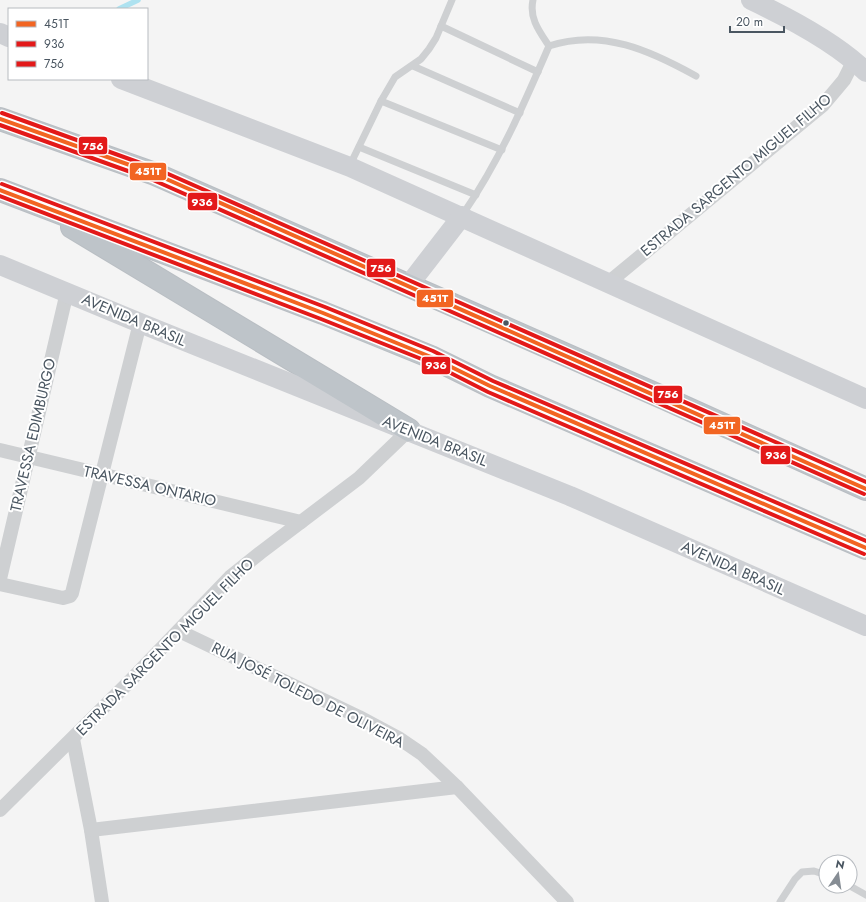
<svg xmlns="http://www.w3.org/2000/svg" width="866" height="902" font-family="Jost,sans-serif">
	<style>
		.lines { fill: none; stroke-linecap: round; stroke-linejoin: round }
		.stream { stroke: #aee2f0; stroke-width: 5.5 }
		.highway-casing { stroke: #b9bec3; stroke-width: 24 }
		.lane { stroke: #ced0d2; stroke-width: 7 }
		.street { stroke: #ced0d2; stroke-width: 14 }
		.secondary { stroke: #ced0d4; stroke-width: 20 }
		.highway { stroke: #bec4c9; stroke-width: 22 }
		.bus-1-casing { stroke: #fff; stroke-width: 7 }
		.bus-2-casing { stroke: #fff; stroke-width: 7 }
		.bus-3-casing { stroke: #fff; stroke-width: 7 }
		.bus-1 { stroke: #f26522; stroke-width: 4 }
		.bus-2 { stroke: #e31919; stroke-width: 4 }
		.bus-3 { stroke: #e31919; stroke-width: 4 }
		.bus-dot { fill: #4a5661; stroke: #fff; stroke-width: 1.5 }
		.labels { text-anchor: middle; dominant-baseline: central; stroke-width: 4; stroke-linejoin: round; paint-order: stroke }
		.street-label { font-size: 15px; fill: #4a5661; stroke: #fff }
		.line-badge { stroke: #fff; stroke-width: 1.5 }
		.badge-label { font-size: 11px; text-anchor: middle; font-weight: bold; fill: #fff }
	</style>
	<rect width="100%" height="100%" fill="#f4f4f4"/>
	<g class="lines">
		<path class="stream" d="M119,9L138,0"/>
		<defs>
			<g id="highway">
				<path d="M0,119L155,174L664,398L866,489"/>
				<path d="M0,190L323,313L431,357L490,386L866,548"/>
				<path d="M72,227L409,430"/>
			</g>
		</defs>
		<use href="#highway" class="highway-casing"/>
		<g class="lane">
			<path d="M441,26L538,72"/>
			<path d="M549,46C602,28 651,51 696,76"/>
			<path d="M413,66L520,113"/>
			<path d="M381,101L502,150"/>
			<path d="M359,147L476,195"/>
			<path d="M350,165L381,101L395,77L421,59L429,49L436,38L452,0"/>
			<path d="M463,214C499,162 524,104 549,46C539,31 529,18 533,0"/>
			<path d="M850,886L866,895"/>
			<path d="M780,902L795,879L802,872L814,871L826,875"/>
		</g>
		<g class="street">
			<path d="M608,283L823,105L844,80L854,60"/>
			<path d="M0,450L301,522"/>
			<path d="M0,579L67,292"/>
			<path d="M0,584L63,598L70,596L72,593L140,323"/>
			<path d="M179,631L359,717L400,739L422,754L457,787L567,902"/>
			<path d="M73,739L91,830L102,902"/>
			<path d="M0,810L127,684L230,577L260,553L359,478L409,430"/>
			<path d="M91,830L457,787"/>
		</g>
		<g class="secondary">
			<path d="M751,0C787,17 838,44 866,72"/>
			<path d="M0,33L9,37"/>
			<path d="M121,79L350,167L866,399"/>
			<path d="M0,265L140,323L570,496L866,626"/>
			<path d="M408,286L462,216"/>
		</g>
		<use href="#highway" class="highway"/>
		<defs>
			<g id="bus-1">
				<path d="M0,119L155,174L866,489"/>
				<path d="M0,190L323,313L431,357L490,386L866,548"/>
			</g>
			<g id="bus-2">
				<path d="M0,125L153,180L864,494"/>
				<path d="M0,196L321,319L429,362L488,392L864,554"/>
			</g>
			<g id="bus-3">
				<path d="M2,113L157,169L866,482"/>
				<path d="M2,184L325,307L433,351L493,381L866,541"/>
			</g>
		</defs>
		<use href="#bus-1" class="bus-1-casing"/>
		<use href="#bus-2" class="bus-2-casing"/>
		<use href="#bus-3" class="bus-3-casing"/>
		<use href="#bus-1" class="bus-1"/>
		<use href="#bus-2" class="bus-2"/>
		<use href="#bus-3" class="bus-3"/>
	</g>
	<circle class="bus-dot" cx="506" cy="323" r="3.5"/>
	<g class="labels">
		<g class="street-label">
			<text transform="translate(736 175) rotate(-40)">ESTRADA SARGENTO MIGUEL FILHO</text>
			<text transform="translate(134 320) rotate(23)">AVENIDA BRASIL</text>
			<text transform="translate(33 435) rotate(-77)">TRAVESSA EDIMBURGO</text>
			<text transform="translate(435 441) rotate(22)">AVENIDA BRASIL</text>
			<text transform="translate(150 486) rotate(13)">TRAVESSA ONTARIO</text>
			<text transform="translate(733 568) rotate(24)">AVENIDA BRASIL</text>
			<text transform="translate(165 647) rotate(-45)">ESTRADA SARGENTO MIGUEL FILHO</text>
			<text transform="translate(308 695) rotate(27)">RUA JOSÉ TOLEDO DE OLIVEIRA</text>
		</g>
	</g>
	<g class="line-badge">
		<rect x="78" y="136" width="30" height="19" rx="4" fill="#e31919"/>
		<rect x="129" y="162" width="38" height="19" rx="4" fill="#f26522"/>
		<rect x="187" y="192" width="31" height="19" rx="4" fill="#e31919"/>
		<rect x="366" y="258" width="30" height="20" rx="4" fill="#e31919"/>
		<rect x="416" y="289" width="38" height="19" rx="4" fill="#f26522"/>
		<rect x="421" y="356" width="30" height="19" rx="4" fill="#e31919"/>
		<rect x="653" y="385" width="30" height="19" rx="4" fill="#e31919"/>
		<rect x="703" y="416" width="38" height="19" rx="4" fill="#f26522"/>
		<rect x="760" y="445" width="31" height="20" rx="4" fill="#e31919"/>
	</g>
	<g class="badge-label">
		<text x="93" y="150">756</text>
		<text x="148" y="175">451T</text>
		<text x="202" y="206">936</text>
		<text x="381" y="272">756</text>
		<text x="435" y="302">451T</text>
		<text x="436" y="369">936</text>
		<text x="668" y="398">756</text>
		<text x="722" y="429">451T</text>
		<text x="776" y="459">936</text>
	</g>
	<rect x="8" y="8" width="140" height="72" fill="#ffffff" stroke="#b7bbc0"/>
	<rect x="16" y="21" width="20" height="6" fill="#f26522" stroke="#b7bbc0"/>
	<text x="44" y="28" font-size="12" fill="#4a5661">451T</text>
	<rect x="16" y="41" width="20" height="6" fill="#e31919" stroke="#b7bbc0"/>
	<text x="44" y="48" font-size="12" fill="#4a5661">936</text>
	<rect x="16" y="61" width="20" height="6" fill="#e31919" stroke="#b7bbc0"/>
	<text x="44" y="68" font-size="12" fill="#4a5661">756</text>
	<g transform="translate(838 874) rotate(13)"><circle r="19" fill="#ffffff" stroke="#b7bbc0"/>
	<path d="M0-3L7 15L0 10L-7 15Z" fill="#868d94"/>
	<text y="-6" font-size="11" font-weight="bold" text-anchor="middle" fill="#4a5661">N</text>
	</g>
	<path d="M730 26v6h54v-6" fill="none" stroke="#4a5661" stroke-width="2"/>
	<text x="736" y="26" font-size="12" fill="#4a5661" stroke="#ffffff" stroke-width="3" paint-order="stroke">20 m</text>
</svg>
